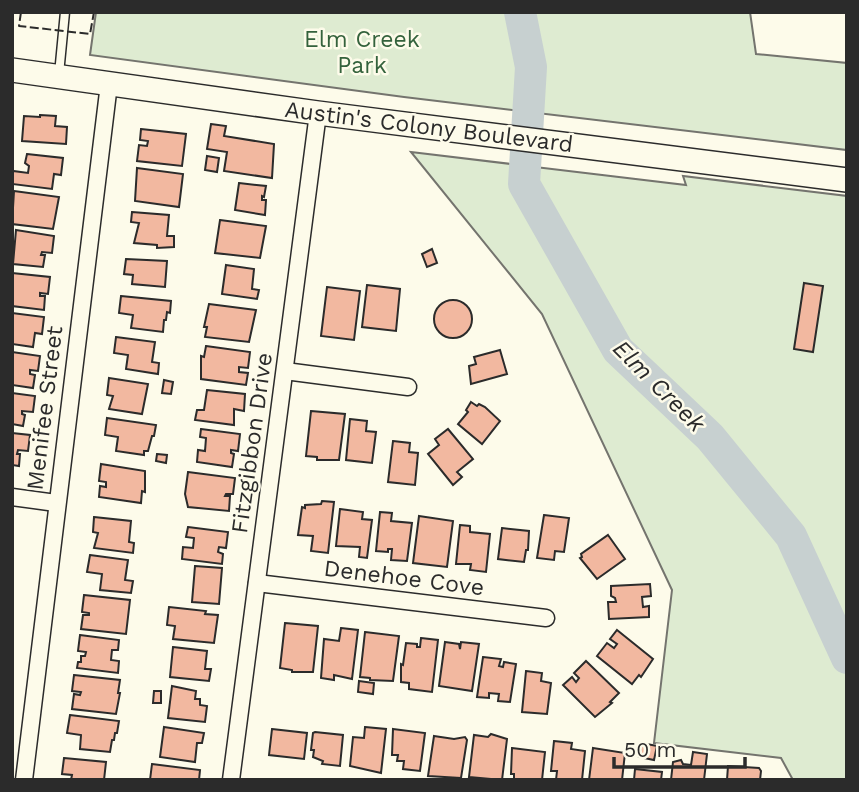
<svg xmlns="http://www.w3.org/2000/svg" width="859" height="792" font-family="'Work Sans',sans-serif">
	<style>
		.green { fill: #deebd1; stroke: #74746e; stroke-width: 2 }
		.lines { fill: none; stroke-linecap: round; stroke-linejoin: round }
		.river { stroke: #c7d0d0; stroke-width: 32 }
		.building { fill: #f2b8a0; stroke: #2b2b2b; stroke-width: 2 }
		.lane-casing { stroke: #2b2b2b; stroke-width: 11 }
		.street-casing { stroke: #2b2b2b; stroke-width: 19 }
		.secondary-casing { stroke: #2b2b2b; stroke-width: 26 }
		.lane { stroke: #fdfbea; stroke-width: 8 }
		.street { stroke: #fdfbea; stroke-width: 16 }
		.secondary { stroke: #fdfbea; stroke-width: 23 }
		.fence { stroke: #2b2b2b; stroke-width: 2; stroke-dasharray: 9 3.5; stroke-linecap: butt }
		.labels { text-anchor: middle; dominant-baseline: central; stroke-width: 5; stroke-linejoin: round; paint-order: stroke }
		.park-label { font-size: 23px; fill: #34623c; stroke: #fdfbea }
		.street-label { font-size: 23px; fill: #2b2b2b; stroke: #fdfbea }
		.water-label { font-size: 24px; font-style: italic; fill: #2b2b2b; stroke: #fdfbea }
	</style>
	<rect width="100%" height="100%" fill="#fdfbea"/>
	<g class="green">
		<path d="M96,12H750L756,54L847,63V150L404,97L90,55Z"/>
		<path d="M411,152L686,185L683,176L847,196V780H793L781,758L654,743L672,590L542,314Z"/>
	</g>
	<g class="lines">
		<path class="river" d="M520,12L531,67L524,184L618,350L710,437L791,536L847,658"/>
	</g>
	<g class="building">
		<path d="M40,115L56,116L55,126L67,127L66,144L22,141L24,116L40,117Z"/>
		<path d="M211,124L226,126L224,136L274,144L272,178L224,171L227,152L207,149Z"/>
		<path d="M141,129L186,134L182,166L137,161L139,145L147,146L148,141L140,140Z"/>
		<path d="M27,154L63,158L61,175L54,174L52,189L12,184L13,171L28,173L29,166L25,163Z"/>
		<path d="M207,156L219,158L217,172L205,170Z"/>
		<path d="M137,168L183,174L179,207L135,201Z"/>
		<path d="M239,183L266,186L264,197L262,196V200H266L265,215L235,210Z"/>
		<path d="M14,191L59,197L53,229L12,224Z"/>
		<path d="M132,212L169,215L167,236H174V247L157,248V245L134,243L139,223L131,222Z"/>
		<path d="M220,220L266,226L260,258L215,253Z"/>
		<path d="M16,230L54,236L52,253L42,252L41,255H45L43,267L13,264Z"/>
		<path d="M432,249L437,263L427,267L422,254Z"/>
		<path d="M126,259L167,261L165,287L132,284L133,275L124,274Z"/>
		<path d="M226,265L254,269L252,289L259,290L257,299L222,294Z"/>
		<path d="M12,273L50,277L48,294L40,293V296H45L44,310L12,306Z"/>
		<path d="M804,283L823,286L813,352L794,349Z"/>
		<path d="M367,285L400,289L396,331L362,327Z"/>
		<path d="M327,287L360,291L354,340L321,336Z"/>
		<path d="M121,296L171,301L170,313L167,312L166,320H164L163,332L131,328L133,315L119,313Z"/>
		<circle cx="453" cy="319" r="19"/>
		<path d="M209,304L256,310L249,342L205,337L207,327H204Z"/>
		<path d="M12,313L44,317L42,334L35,333L33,347L12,344Z"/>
		<path d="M116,337L155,342L152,362L159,363L158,374L126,369L128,355L114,353Z"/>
		<path d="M206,346L250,352L248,368L239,367V372L248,373L246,385L201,379V356L204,357Z"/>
		<path d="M500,350L507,374L471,384L469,366L476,364L474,357Z"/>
		<path d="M12,352L40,356L38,371L30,370V374L35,375L33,388L12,385Z"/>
		<path d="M109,378L148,384L142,414L109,409L113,396L107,395Z"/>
		<path d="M164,380L173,382L171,394L162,393Z"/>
		<path d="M207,390L245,394L244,411L234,409V425L195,420L197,410H204Z"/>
		<path d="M12,393L35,396L33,412L22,411V414L25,415L23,426L12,424Z"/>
		<path d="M471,402L477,406L479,404L485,407L500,421L482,444L458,424L468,412L466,410Z"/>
		<path d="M311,411L345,414L339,460H317V457L306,456Z"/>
		<path d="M107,418L156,425L154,436H152L148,451H144V455L116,451L118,437L105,435Z"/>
		<path d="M350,419L367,421L366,431L376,432L372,463L346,460Z"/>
		<path d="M201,429L240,434L238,451L231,450V453L234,454L232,467L197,462L198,450L205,451L206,438L200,437Z"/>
		<path d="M448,429L473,459L457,472L462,477L453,485L428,454L439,445L435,439Z"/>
		<path d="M12,433L30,435L28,451L18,450L17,454H20L19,466L12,465Z"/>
		<path d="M393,441L410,443L409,452L418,453L415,485L388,482Z"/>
		<path d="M157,454L167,455L166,463L156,461Z"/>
		<path d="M101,464L145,471V492L142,491L141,503L99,497L100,486L106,487V482L99,481Z"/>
		<path d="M188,472L235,478L233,494H226L225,496H230L229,511L188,507L185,494Z"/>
		<path d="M322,501L334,502L328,553L311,551L313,536L298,535L302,507L305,508V505L321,504Z"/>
		<path d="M340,509L363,512L362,519L372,520L367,558L359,557L360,547L336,546Z"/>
		<path d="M380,512L392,513L391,521L412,523L407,561L391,560L392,549H388V552L376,551Z"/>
		<path d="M544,515L569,518L564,552L555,551L554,560L537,558Z"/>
		<path d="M419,516L453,521L447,567L413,563Z"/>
		<path d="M94,517L131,521L129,542L134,543L133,553L94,548L98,533L93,532Z"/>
		<path d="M460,525L470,526V532L490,534L486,572L470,570L471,564H456Z"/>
		<path d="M188,527L228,532L226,548L219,547L218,552L223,554L222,564L182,559L183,547L193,548L194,538L186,537Z"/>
		<path d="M502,528L529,531L528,550H526L524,562L498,559Z"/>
		<path d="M608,535L625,559L597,579L580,558L582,557L581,554Z"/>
		<path d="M90,555L128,560L125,580L133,581L131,593L100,590L102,574L87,572Z"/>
		<path d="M195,566L222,568L219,604L192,602Z"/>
		<path d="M650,584L651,596L642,597L643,607L649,606V617L609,619L608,602H616L615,598L611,596V586Z"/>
		<path d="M84,595L130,600L126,634L81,629L83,615H89V613L82,612Z"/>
		<path d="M169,607L206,611L205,614L218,615L214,643L173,639L175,626L167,625Z"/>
		<path d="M285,623L318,626L313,672H292V670L280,668Z"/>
		<path d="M341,628L358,630L352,679L334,675V680L321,678L324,639L339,641Z"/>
		<path d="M617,630L653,659L641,677L639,675L632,684L597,656L607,643L614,648L617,644L610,639Z"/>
		<path d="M365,632L399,636L393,681L370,680V678L360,677Z"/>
		<path d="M80,635L119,640L118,650H112L111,660L119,661L118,673L77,668L78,662H81V656H85L86,652L78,651Z"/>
		<path d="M421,638L438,640L432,692L409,689V683L401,682V664L403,665L406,643L417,644V647H420Z"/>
		<path d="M445,642L459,644L460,649L461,642L479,644L472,691L439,686Z"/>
		<path d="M173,647L207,651L205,669H211L209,681L170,677Z"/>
		<path d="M483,657L501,659L499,666L503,667L504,662L516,664L510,702L498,701L499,694L489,693V698L477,697Z"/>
		<path d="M586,661L619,693L610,702L612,703L595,717L563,685L572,677L576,682L579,678L574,673Z"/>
		<path d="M526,671L542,673L541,681L551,683L547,714L522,712Z"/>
		<path d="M74,675L120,680L118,693H120L116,714L72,709L74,694L80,695L81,692L72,691Z"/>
		<path d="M359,681L374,683L373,694L358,692Z"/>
		<path d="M172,686L196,691L195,699H200V705L207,706L205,722L168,718Z"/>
		<path d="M154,691H161V703H153Z"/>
		<path d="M70,715L119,721L117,733H115L114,740H112L110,752L80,749L81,735L67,733Z"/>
		<path d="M164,727L204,733L202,743H197L195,762L160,757Z"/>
		<path d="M365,727L386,729L381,773L350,766L353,737L364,738Z"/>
		<path d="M272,729L307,733L304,759L269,755Z"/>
		<path d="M393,729L425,733L420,771L403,769L404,761H397L398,755H392Z"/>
		<path d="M315,732L343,735L340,766L322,764L323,761L313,757L314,750H311L313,733Z"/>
		<path d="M491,734L507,739L502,780L469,777L474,735L488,737Z"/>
		<path d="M434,736L454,739L465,737L467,740L461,778L428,776Z"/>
		<path d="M554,741L572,743L571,749L585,751L582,780H556L557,771H551Z"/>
		<path d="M642,743L657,746L654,760L639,757Z"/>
		<path d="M512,748L545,752L542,780H514V774H511Z"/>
		<path d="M593,748L625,753L622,780H589Z"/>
		<path d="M693,752L707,754L704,780H671L673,762L681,760L683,764L691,765Z"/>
		<path d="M64,758L106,762L104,780H71L72,775L62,774Z"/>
		<path d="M152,764L200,770L199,780H150Z"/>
		<path d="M728,766L759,768L761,771L760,780H727Z"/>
		<path d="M635,769L662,772L661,780H634Z"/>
	</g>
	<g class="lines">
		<defs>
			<path id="lane" d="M59,74L65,12"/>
			<g id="street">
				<path d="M285,371L408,387"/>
				<path d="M12,497L56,503"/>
				<path d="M257,583L546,618"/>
				<path d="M24,780L109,84"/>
				<path d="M231,780L318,113"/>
			</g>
			<path id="secondary" d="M12,70L318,113L847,180"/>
		</defs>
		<use href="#lane" class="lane-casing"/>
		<use href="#street" class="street-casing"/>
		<use href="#secondary" class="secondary-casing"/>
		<use href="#lane" class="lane"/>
		<use href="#street" class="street"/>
		<use href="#secondary" class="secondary"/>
		<path class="fence" d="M21,12L19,26L90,34L94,12"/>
	</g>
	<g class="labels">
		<g class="park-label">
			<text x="362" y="39">Elm Creek<tspan x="362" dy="26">Park</tspan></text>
		</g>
		<g class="street-label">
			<text transform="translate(429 127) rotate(7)">Austin's Colony Boulevard</text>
			<text transform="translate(45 408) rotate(-83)">Menifee Street</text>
			<text transform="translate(252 443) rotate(-82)">Fitzgibbon Drive</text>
			<text transform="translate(404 578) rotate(7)">Denehoe Cove</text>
		</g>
		<g class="water-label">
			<text transform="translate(659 386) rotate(45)">Elm Creek</text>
		</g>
	</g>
	<rect width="859" height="792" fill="none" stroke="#2b2b2b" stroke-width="28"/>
	<path d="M614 757v10h131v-10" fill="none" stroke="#2b2b2b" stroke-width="3.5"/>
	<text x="624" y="757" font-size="21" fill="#2b2b2b" stroke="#fdfbea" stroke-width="5" paint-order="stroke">50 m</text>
</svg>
